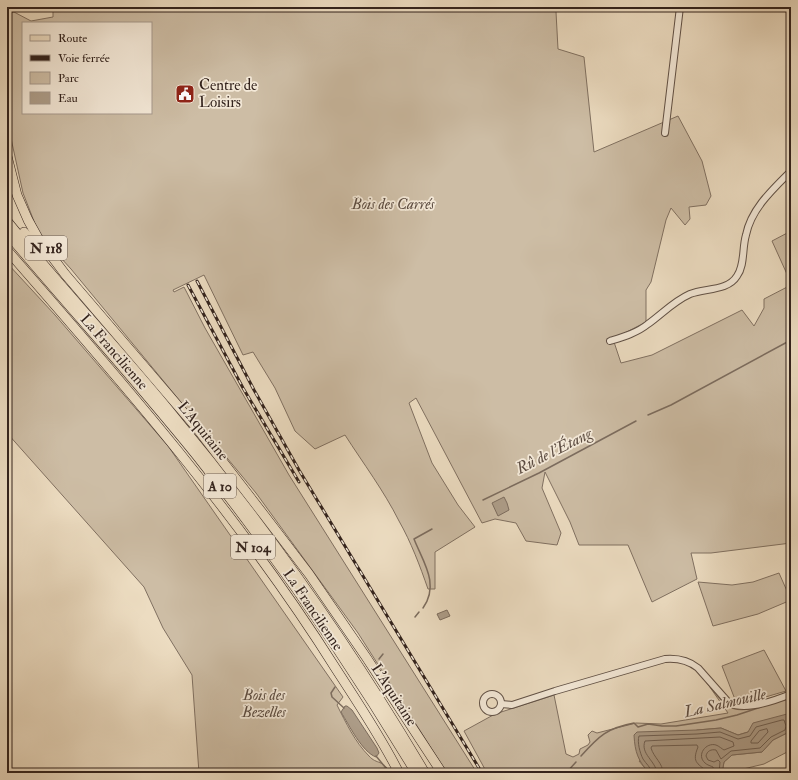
<svg xmlns="http://www.w3.org/2000/svg" width="798" height="780" font-family="'IM FELL Double Pica',serif">
	<style>
		.green { fill: #cdbda5; stroke: #807061; fill-rule: evenodd }
		.water { fill: #ad9d89; stroke: #7c6c5e }
		.lines { fill: none; stroke-linecap: round; stroke-linejoin: round }
		.shore { stroke: #706053; stroke-width: 1 }
		.stream { stroke: #7c6c5e; stroke-width: 1.5 }
		.minor-casing { stroke: #615146; stroke-width: 8 }
		.major-casing { stroke: #33231d; stroke-width: 10 }
		.highway-casing { stroke: #33231d; stroke-width: 10 }
		.minor { stroke: #f3e8d7; stroke-width: 6 }
		.major { stroke: #ecdcc1; stroke-width: 8 }
		.highway { stroke: #ecdcc1; stroke-width: 9 }
		.rail-casing { stroke: #33231d; stroke-width: 3 }
		.rail { stroke: #f3e8d7; stroke-width: 1.5; stroke-dasharray: 4.5; stroke-linecap: butt }
		.labels { text-anchor: middle; dominant-baseline: central; stroke-width: 3.5; stroke-linejoin: round; paint-order: stroke }
		.shield { fill: #f3e8d7; stroke: #6d5e55; stroke-width: 1 }
		.shield-label { font-size: 14px; font-weight: bold; fill: #33231d }
		.poi-label { font-size: 15px; fill: #33231d; stroke: #f3e8d7; text-anchor: start }
		.park-label { font-size: 15px; font-style: italic; fill: #5a4a3f; stroke: #f3e8d7 }
		.street-label { font-size: 15px; fill: #33231d; stroke: #f3e8d7 }
		.water-label { font-size: 16px; font-style: italic; fill: #5e4e43; stroke: #f3e8d7 }
	</style>
	<rect width="100%" height="100%" fill="#ecdcc1"/>
	<filter id="stains"><feTurbulence type="fractalNoise" baseFrequency=".005" numOctaves="4"/><feColorMatrix values="0 0 0 0 .2 0 0 0 0 .09 0 0 0 0 .02 0 0 0 .5 -.17"/></filter>
	<radialGradient id="worn" r=".72"><stop offset=".6" stop-color="#630" stop-opacity="0"/><stop offset="1" stop-color="#630" stop-opacity=".3"/></radialGradient>
	<g class="green">
		<path d="M53,7H553L556,12L558,49L584,57L594,152L678,116L702,161L711,196L706,205L689,207L690,219L685,225L671,208L666,220L651,282L646,290V322L613,339L621,363L652,355L742,310L754,326L764,308V299L791,285V543L711,553H691L697,579L652,602L628,545H579L570,522L545,472L542,488L561,533L557,545L526,541L516,523L495,519L482,523L416,398L409,403L432,463L458,505L475,527L435,552V589H428C420,566 411,542 399,521C384,491 363,463 345,435L315,449L295,431L275,388L253,352L243,355L204,275L173,290L174,292L184,287L205,328L289,475L477,773H447L358,633L256,493L71,269L39,234L23,193L10,134L7,127V14L14,12L31,21L53,17ZM23,23H151V113H23Z"/>
		<path d="M791,231V283L772,241Z"/>
		<path d="M7,263L55,315L168,446L343,697L337,705C346,723 355,742 369,756C377,765 383,759 390,773H199L192,675L163,628L144,587L7,433Z"/>
		<path d="M779,573L791,600L758,614L713,626L698,582L732,585L753,582Z"/>
		<path d="M764,650L786,691L752,701L736,702L722,666Z"/>
		<path d="M707,683C713,691 720,700 728,706C743,717 775,701 791,695V750L764,764L735,771L733,773H722L724,762L732,755L762,752L773,740L789,732H748L738,735L721,728L697,730L639,761L649,773H487L464,731L495,714L554,695L566,754L573,757L579,754L580,749L588,745L590,742L588,735L592,731L597,733L636,723L661,724L728,713Z"/>
	</g>
	<g class="water">
		<path d="M504,497L507,503L509,510L498,516L492,503Z"/>
		<path d="M447,610L450,616L440,620L437,614Z"/>
		<path d="M345,706H347L352,710L377,748L379,753L376,757C362,752 349,725 341,712Z"/>
		<path d="M787,714L790,726L789,732L773,740L762,752L732,755L724,762L722,773H649C638,760 635,753 634,735L637,732L697,730L721,728L738,735L748,732L753,723Z"/>
	</g>
	<g class="lines">
		<g class="shore">
			<path d="M767,729L768,732L758,743H751V741L759,731Z"/>
			<path d="M652,773C651,767 646,764 643,759C640,753 637,742 639,736L697,734L720,732L738,739L750,736L756,727L782,720H784L786,726L785,730L771,737L760,748L731,751L721,759L716,750C711,749 707,751 706,756L708,760L714,762L718,760L720,762L719,773"/>
			<path d="M657,773C656,761 640,754 645,741L720,737L733,742L734,746L724,750C722,749 719,746 716,745C706,742 696,755 705,763C707,765 711,766 713,767L714,773"/>
			<path d="M663,773C663,763 654,758 651,748L652,746L697,745L698,747C691,764 699,763 708,773"/>
		</g>
		<g class="stream">
			<path d="M648,415L671,405L791,340"/>
			<path d="M483,500L539,473L636,421"/>
			<path d="M423,608C440,584 423,562 414,539L432,529"/>
			<path d="M415,617L419,612"/>
			<path d="M379,659L383,654"/>
			<path d="M335,687L331,693L332,697L344,708"/>
			<path d="M783,700L791,698"/>
			<path d="M376,756L390,773"/>
			<path d="M581,756C599,736 607,728 634,723L638,727L648,724L662,726H676L716,720L737,715L761,707"/>
			<path d="M566,773L576,762"/>
		</g>
		<defs>
			<g id="minor">
				<path d="M665,133L680,7"/>
				<path d="M610,341C623,337 637,333 648,324C662,314 674,301 690,294C705,288 728,291 737,276C745,265 742,248 746,235C751,209 773,189 791,171"/>
				<circle cx="492" cy="703" r="9"/>
				<path d="M501,704L512,705L555,691L665,659C677,658 688,660 698,668L729,703C746,711 774,701 791,694"/>
			</g>
			<path id="major" d="M789,7L791,12"/>
			<g id="highway">
				<path d="M7,156L17,195L28,220L38,238L65,274L196,427L264,515L309,574L366,657L442,773"/>
				<path d="M7,221C59,285 115,345 168,409C263,523 350,646 425,773"/>
				<path d="M24,232L44,253"/>
				<path d="M7,233C70,308 136,380 197,456C277,557 350,663 416,773"/>
				<path d="M7,250C124,384 241,518 336,669C358,703 381,737 399,773"/>
			</g>
		</defs>
		<use href="#minor" class="minor-casing"/>
		<use href="#major" class="major-casing"/>
		<use href="#highway" class="highway-casing"/>
		<use href="#minor" class="minor"/>
		<use href="#major" class="major"/>
		<use href="#highway" class="highway"/>
		<defs>
			<g id="rail">
				<path d="M197,281L254,390L299,470L482,773"/>
				<path d="M188,285L243,388L299,482"/>
			</g>
		</defs>
		<use href="#rail" class="rail-casing"/>
		<use href="#rail" class="rail"/>
	</g>
	<defs>
		<symbol id="civic-square" viewBox="-11 -11 22 22"><rect x="-9" y="-9" width="18" height="18" rx="4" fill="#8f2418" stroke="#f3e8d7"/><path d="M-.6-6.5H3V-4.5H.6V-3L4-1V1h2V6H-6V1h2V-1L-.6-3ZM-1.2 2.5V6h2.4V2.5Z" fill="#fff"/></symbol>
	</defs>
	<g fill-rule="evenodd">
		<use href="#civic-square" x="174" y="83" width="22" height="22"/>
	</g>
	<g class="labels">
		<g class="shield">
			<rect x="25" y="236" width="42" height="24" rx="3"/>
			<rect x="204" y="474" width="32" height="24" rx="3"/>
			<rect x="231" y="535" width="44" height="24" rx="3"/>
		</g>
		<g class="shield-label">
			<text x="46" y="248">N 118</text>
			<text x="220" y="486">A 10</text>
			<text x="253" y="547">N 104</text>
		</g>
		<g class="poi-label">
			<text x="199" y="85">Centre de<tspan x="199" dy="17">Loisirs</tspan></text>
		</g>
		<g class="park-label">
			<text x="393" y="204">Bois des Carrés</text>
			<text x="264" y="695">Bois des<tspan x="264" dy="17">Bezelles</tspan></text>
		</g>
		<g class="street-label">
			<text transform="translate(114 352) rotate(49)">La Francilienne</text>
			<text transform="translate(203 431) rotate(51)">L'Aquitaine</text>
			<text transform="translate(313 610) rotate(56)">La Francilienne</text>
			<text transform="translate(394 695) rotate(57)">L'Aquitaine</text>
		</g>
		<g class="water-label">
			<text transform="translate(554 451) rotate(-27)">Rû de l'Étang</text>
			<text transform="translate(725 703) rotate(-13)">La Salmouille</text>
		</g>
	</g>
	<rect width="798" height="780" fill="none" stroke="#ecdcc1" stroke-width="24"/>
	<rect x="8" y="8" width="782" height="764" fill="none" stroke="#33231d" stroke-width="2"/>
	<rect x="12" y="12" width="774" height="756" fill="none" stroke="#33231d"/>
	<rect x="22" y="22" width="130" height="92" fill="#f3e8d7" stroke="#a6998d"/>
	<rect x="30" y="35" width="20" height="6" fill="#ecdcc1" stroke="#a6998d"/>
	<text x="58" y="42" font-size="12" fill="#33231d">Route</text>
	<rect x="30" y="55" width="20" height="6" fill="#33231d" stroke="#a6998d"/>
	<text x="58" y="62" font-size="12" fill="#33231d">Voie ferrée</text>
	<rect x="30" y="72" width="20" height="12" fill="#cdbda5" stroke="#a6998d"/>
	<text x="58" y="82" font-size="12" fill="#33231d">Parc</text>
	<rect x="30" y="92" width="20" height="12" fill="#ad9d89" stroke="#a6998d"/>
	<text x="58" y="102" font-size="12" fill="#33231d">Eau</text>
	<rect width="100%" height="100%" filter="url(#stains)"/>
	<rect width="100%" height="100%" fill="url(#worn)"/>
</svg>
